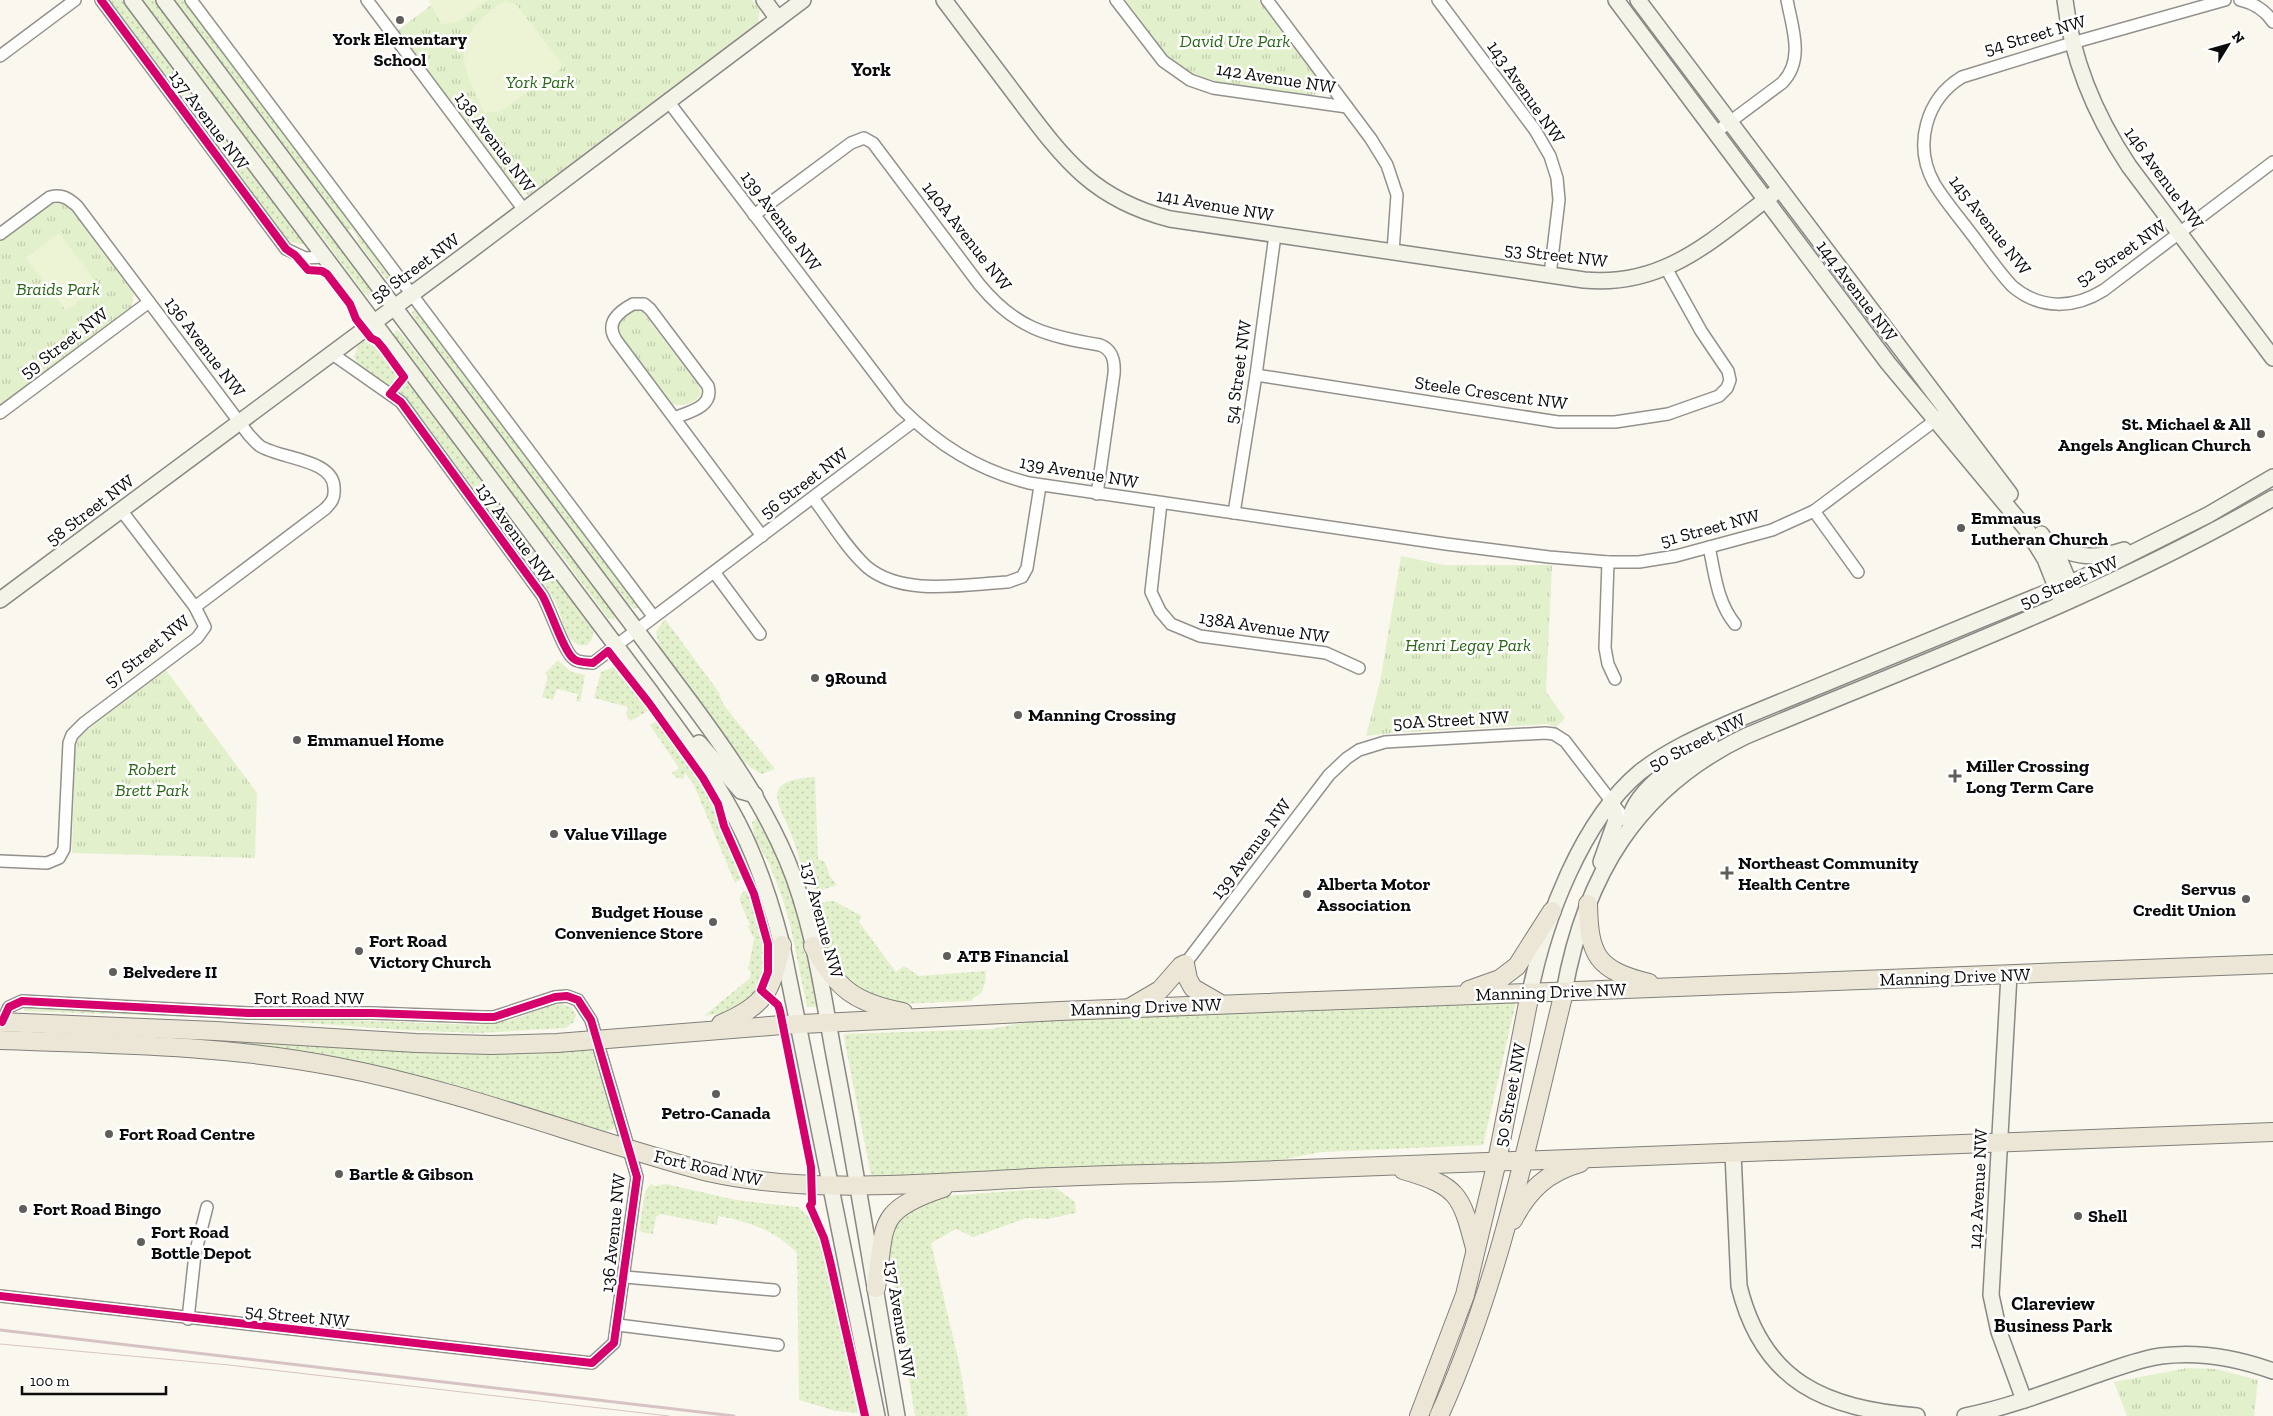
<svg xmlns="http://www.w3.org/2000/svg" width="2273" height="1416" font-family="'Zilla Slab',serif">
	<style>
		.grass { fill: url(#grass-dots) }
		.park { fill: url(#park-tufts) }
		.pitch { fill: #edf4d6 }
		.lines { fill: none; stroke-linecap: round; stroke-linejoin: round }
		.street-casing { stroke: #93918d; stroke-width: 14 }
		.secondary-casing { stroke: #898884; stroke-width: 18 }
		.primary-casing { stroke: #807f7a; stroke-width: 20 }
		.street { stroke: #fefefc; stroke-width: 11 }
		.secondary { stroke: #f4f3e8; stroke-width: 15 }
		.primary { stroke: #ece6d6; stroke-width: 18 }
		.tram { stroke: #d7c3c4; stroke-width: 1 }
		.rail { stroke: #d7c3c4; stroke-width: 3 }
		.cycleway-casing { stroke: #fff; stroke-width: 11 }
		.cycleway { stroke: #d6006c; stroke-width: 8 }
		.poi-dot { fill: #5f5e5a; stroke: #fff; stroke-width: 2 }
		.labels { text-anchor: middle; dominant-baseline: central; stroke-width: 5; stroke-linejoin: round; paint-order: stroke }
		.street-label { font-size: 18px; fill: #0b0b0b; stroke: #fff }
		.poi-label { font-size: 18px; font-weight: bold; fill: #0b0b0b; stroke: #fff; text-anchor: start }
		.park-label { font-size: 18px; font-style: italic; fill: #2a6618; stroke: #fff }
		.neighbourhood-label { font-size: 19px; font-weight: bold; fill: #0b0b0b; stroke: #fff }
	</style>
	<defs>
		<pattern id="grass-dots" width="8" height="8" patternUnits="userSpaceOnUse" patternTransform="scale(1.25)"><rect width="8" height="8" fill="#e3f0cc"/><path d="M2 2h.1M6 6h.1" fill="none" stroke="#c1ccae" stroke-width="1.8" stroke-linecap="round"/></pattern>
		<pattern id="park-tufts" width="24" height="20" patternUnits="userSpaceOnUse" patternTransform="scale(1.25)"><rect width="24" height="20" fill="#e3f0cc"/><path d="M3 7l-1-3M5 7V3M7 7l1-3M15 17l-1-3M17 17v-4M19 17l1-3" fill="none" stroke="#c1ccae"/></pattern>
	</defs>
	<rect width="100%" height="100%" fill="#faf7ee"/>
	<g class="grass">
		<path d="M107,0H126L304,240L302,245L290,241L281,232Z"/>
		<path d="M141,0H158L359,270L376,295L375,302L364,293L323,238L290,202Z"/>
		<path d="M174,0H184L395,283L390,284L387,280L357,241L359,239L352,229L346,232Z"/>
		<path d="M414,309L639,607L635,609L629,605L607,575L604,576L419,328L412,312Z"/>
		<path d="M396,330L400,332L451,399L502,461L605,597L616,617L614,620L608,618L559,552L515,501L398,345L393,335Z"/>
		<path d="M367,340H375L377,342L407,382L409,380L589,620C593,629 596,638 587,645C565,648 563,620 557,605C554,599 550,593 547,588L421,417L398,392L357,363L354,356L359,345Z"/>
		<path d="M665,619L718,691L723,704L775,769L761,774L750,767L747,763L744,764L660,651L656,632Z"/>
		<path d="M558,660L571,672L585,675L580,702L576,701L578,694L557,689L553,700L542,697L548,677L545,673Z"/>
		<path d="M616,666L625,673L650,707L648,711L630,721L626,714L628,707L594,698L601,672Z"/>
		<path d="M662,718L720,803L728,826L747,869L745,876L735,883L693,783L685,773L683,779L675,777L672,773L679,768L650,725Z"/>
		<path d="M815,777L818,859L825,862L830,876L837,885L818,891L807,885L804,880C801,867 799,854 794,842C782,805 754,781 815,777Z"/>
		<path d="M757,818L760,819C784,864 799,911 810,961C813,974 819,994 816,1007H807L790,924L781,894L769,863L755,839L752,822Z"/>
		<path d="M744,891H751L757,895C769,934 776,947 765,988L729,1012L704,1016L750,978L751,971L748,970L754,939L748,926L750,925L739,899Z"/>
		<path d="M827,901H834L862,916L859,922L896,972L904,966L919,976L986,971L985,983L982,992L970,1001L895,1004L848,985L821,947L814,921L817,919V905Z"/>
		<path d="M1516,1002L1483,1145L1321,1152L1275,1161L902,1177L871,1175L844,1038L845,1034L991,1029L1054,1017Z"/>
		<path d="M562,1004L572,1008L576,1015L574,1022L565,1028L478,1033L402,1030L255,1019L24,1011V1007L477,1025L512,1020L549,1006Z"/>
		<path d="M230,1041L589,1047L592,1051L615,1123L613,1129L603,1132L230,1045Z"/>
		<path d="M651,1184L655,1186L666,1184L736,1200L798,1207L812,1220L823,1244L858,1413L836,1411L799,1400L797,1253C774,1230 750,1222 718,1216L717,1225L661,1214L656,1217L653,1234L645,1233L639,1230L645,1192Z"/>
		<path d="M1056,1188L1075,1202L1076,1213L1047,1219L1027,1218L973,1237L956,1229L931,1243L960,1367L968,1416H915L891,1267C890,1255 889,1242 894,1230C898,1223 902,1220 902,1211L930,1197Z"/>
	</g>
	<g class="park">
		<path d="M438,0H752L760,10L758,23L529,195L517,191L397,31Z"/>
		<path d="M1125,0H1259L1319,80L1320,87L1316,94L1308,96C1275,90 1206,85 1181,68C1157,53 1141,22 1125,0Z"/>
		<path d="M61,203L70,208L134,292L132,306L0,405V242L51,204Z"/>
		<path d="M634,310L642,311L699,386L701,394C694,404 684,407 672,404L619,333L617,327L619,322Z"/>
		<path d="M1401,556L1444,565H1552L1546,692L1565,718L1556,727L1547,724L1531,725L1392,733L1366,736L1380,682Z"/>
		<path d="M166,670L257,793L255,858L72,853L75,752L78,739L93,725Z"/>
		<path d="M2187,1368L2216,1369L2258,1380L2254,1416H2127L2114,1382Z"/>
	</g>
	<g class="pitch">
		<path d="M429,0H488L457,22L441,24Z"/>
		<path d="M504,1L516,4L562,64L561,69L501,111L485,113C458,60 450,38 504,1Z"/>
		<path d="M59,233L99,286L66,311L26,258Z"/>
	</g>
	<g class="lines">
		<defs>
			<g id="street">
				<path d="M101,0L286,249L305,258L323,257"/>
				<path d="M191,0L653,616"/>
				<path d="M367,0L524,210"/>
				<path d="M1116,0L1163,61L1190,80L1213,88L1347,107"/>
				<path d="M1267,0L1371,139L1387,165L1397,195L1393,252"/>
				<path d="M1438,0L1535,130L1550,156L1557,178L1559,200L1550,275"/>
				<path d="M2225,0L2072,43L1962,77C1926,99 1913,145 1934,183C1944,200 1958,216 1970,232C1984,250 1997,270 2012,286C2040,310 2074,309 2104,290L2273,162"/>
				<path d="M2240,0C2253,3 2265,10 2273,22"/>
				<path d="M0,56L75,0"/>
				<path d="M668,101L901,408C938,445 978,470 1029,483L1446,544L1549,557L1608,562H1639L1676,556L1772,530L1814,511L1941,416"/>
				<path d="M1715,133L1782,83C1805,60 1792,27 1787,0"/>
				<path d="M754,215L851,143L864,138L873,143L979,284C1015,328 1046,336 1100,345C1113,350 1115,361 1114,374L1097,494"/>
				<path d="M0,234L50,197C62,194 68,198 77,206L249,435C252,438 256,443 260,446C280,459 334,459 334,488C335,498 332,502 325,509L195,607"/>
				<path d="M331,353L401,402L542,595C550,608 564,653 574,659C579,663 587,662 593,663L914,421"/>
				<path d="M1256,375L1558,422H1615L1668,414L1719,396L1727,388L1730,380L1728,371L1701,331L1666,268"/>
				<path d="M0,413L149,302"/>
				<path d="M674,418C689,412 714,407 708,386L650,309L644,304H633C618,312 605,323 616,340L762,536"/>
				<path d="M813,498C830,520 846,548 867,567C903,597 965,584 1008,582L1022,577L1027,568L1040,486"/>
				<path d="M1161,503L1151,592L1160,611L1171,624L1200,636L1326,653L1359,668"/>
				<path d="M1814,511L1858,572"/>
				<path d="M1234,513L1256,375L1275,235"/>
				<path d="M1709,547C1715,574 1717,602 1735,624"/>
				<path d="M1608,562L1605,648L1608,664L1615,679"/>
				<path d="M714,572L760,634"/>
				<path d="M0,861L47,863L59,858L64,849L69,743L72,735L84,723L197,638L205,627L195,607L121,510"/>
				<path d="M1185,964L1329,775L1347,758L1359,750L1385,742L1545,733L1554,734L1565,741L1631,827"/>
				<path d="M625,1277L774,1290"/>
				<path d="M0,1296L592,1363L614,1343L637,1177L591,1020L578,1000L567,996L555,997L494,1017H483L372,1013H248L22,1001L9,1007L2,1022"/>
				<path d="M188,1319L195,1254L207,1207"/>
				<path d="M618,1325L778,1345"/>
			</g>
			<g id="secondary">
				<path d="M132,0L650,691C678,730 708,768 731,810C755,852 770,898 782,945L877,1416"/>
				<path d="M164,0L691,703C728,753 763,803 787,860C813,922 822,990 834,1055C857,1175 876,1296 897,1416"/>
				<path d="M764,0L778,19"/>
				<path d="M944,0C968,32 993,65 1017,97C1063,158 1092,199 1170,219L1584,280C1668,288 1717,235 1780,189"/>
				<path d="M1616,0L1888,363L2027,530L2045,559L2060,597"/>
				<path d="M1638,0L2010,494"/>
				<path d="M2065,0C2072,60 2095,115 2129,166L2273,358"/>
				<path d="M2041,534L2060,561L2073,592"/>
				<path d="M2049,541C2072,559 2097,559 2124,550"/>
				<path d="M0,600L466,254L803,0"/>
				<path d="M699,743L741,791L755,795"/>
				<path d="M1631,827C1622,797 1687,756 1710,741"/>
				<path d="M1601,862L1616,820L1612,802"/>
				<path d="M2009,975L1991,1295L1999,1332L2024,1400"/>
				<path d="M1564,992C1585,875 1637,788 1746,736C1925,661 2105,595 2273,498"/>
				<path d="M1530,993C1544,921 1582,820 1640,772C1668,750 1702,735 1734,721L2084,577L2208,515L2273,477"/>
				<path d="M1733,1153L1739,1286C1763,1383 1825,1408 1917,1416"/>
				<path d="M1965,1416C2010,1407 2053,1390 2096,1375C2117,1368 2139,1359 2161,1356C2200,1351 2237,1358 2273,1371"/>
			</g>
			<g id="primary">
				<path d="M1588,904C1589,956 1597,970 1649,983"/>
				<path d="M813,946C837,989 855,1003 903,1012"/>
				<path d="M1469,990L1500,979L1517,966L1552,911"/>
				<path d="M1131,1007L1160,990L1181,966L1185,964L1188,979L1193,988L1219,1003"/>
				<path d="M0,1022L216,1031L416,1043L491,1045L557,1043L782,1025L1060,1011L2273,964"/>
				<path d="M721,1024C768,1004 770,991 782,945"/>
				<path d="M0,1040C113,1044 227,1045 338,1067C464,1091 584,1139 708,1172C806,1194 915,1184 1015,1179C1085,1175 1156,1174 1227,1172L2273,1132"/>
				<path d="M1403,1170C1458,1186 1461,1194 1475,1248"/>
				<path d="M1513,1220C1528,1191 1547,1172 1580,1163"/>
				<path d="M876,1288C886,1225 874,1211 943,1188"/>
				<path d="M1419,1416L1465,1295L1497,1161L1530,993"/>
				<path d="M1439,1416C1500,1282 1529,1135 1564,992"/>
			</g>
		</defs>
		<use href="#street" class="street-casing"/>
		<use href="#secondary" class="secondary-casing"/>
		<use href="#primary" class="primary-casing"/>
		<use href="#street" class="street"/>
		<use href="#secondary" class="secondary"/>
		<use href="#primary" class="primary"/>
		<path class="tram" d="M0,1344L229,1365L669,1416"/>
		<path class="rail" d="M0,1330L734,1416"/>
		<defs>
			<g id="cycleway">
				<path d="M101,0L286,249L295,255L308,270L322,271L327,274L350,304L356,319L371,338L377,341L383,348L404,377L390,394L401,402L542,595C550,608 564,653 574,659C579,663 587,662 593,663L608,651L649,703L703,778L718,804L724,826L754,894L768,944V972L761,990L778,1005L780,1011L811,1167L812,1203L810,1206L824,1238L830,1261L865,1416"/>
				<path d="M0,1296L592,1363L614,1343L637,1177L591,1020L578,1000L567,996L555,997L494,1017H483L372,1013H248L22,1001L9,1007L2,1022"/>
			</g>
		</defs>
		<use href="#cycleway" class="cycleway-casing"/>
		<use href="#cycleway" class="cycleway"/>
	</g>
	<g class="poi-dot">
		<circle cx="400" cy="20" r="5"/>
		<circle cx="2261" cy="434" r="5"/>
		<circle cx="1961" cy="528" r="5"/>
		<circle cx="815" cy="678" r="5"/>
		<circle cx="1018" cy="715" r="5"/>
		<circle cx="297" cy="740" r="5"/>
		<path d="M1952.5 768.5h5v5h5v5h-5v5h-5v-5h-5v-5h5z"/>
		<circle cx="554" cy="834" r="5"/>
		<path d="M1724.5 865.5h5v5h5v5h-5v5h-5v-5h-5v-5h5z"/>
		<circle cx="1307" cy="894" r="5"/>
		<circle cx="2246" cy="899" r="5"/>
		<circle cx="713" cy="922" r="5"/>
		<circle cx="359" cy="951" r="5"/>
		<circle cx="947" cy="956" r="5"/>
		<circle cx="113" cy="972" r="5"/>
		<circle cx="716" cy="1094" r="5"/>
		<circle cx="109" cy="1134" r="5"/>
		<circle cx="339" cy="1174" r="5"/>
		<circle cx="23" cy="1209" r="5"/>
		<circle cx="2078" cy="1216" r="5"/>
		<circle cx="141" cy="1242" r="5"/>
	</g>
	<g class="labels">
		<g class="street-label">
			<text transform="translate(2035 35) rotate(-16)">54 Street NW</text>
			<text transform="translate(1276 78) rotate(9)">142 Avenue NW</text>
			<text transform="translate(1526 92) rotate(55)">143 Avenue NW</text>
			<text transform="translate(209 120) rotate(53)">137 Avenue NW</text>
			<text transform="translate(495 142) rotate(53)">138 Avenue NW</text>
			<text transform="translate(2164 178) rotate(54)">146 Avenue NW</text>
			<text transform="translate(1215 205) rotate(10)">141 Avenue NW</text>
			<text transform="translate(781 221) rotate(53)">139 Avenue NW</text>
			<text transform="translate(1990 225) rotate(52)">145 Avenue NW</text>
			<text transform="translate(967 236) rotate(52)">140A Avenue NW</text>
			<text transform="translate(2121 253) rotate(-34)">52 Street NW</text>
			<text transform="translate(1556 255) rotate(7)">53 Street NW</text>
			<text transform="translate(415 268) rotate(-36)">58 Street NW</text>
			<text transform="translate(1857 291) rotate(53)">144 Avenue NW</text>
			<text transform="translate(64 343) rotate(-37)">59 Street NW</text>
			<text transform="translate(205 347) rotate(53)">136 Avenue NW</text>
			<text transform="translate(1238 372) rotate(-82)">54 Street NW</text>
			<text transform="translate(1491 393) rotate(8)">Steele Crescent NW</text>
			<text transform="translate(1079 472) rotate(10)">139 Avenue NW</text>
			<text transform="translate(804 483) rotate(-37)">56 Street NW</text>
			<text transform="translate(90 510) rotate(-37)">58 Street NW</text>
			<text transform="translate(1710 528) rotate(-15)">51 Street NW</text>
			<text transform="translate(515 533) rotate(54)">137 Avenue NW</text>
			<text transform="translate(2069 582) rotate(-24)">50 Street NW</text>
			<text transform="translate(1264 627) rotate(9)">138A Avenue NW</text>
			<text transform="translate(147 651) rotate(-39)">57 Street NW</text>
			<text transform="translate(1451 720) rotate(-3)">50A Street NW</text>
			<text transform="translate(1697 742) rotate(-27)">50 Street NW</text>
			<text transform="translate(1251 849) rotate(-53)">139 Avenue NW</text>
			<text transform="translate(822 920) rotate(75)">137 Avenue NW</text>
			<text transform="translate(1955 977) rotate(-2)">Manning Drive NW</text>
			<text transform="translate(1551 992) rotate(-2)">Manning Drive NW</text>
			<text x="309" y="998">Fort Road NW</text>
			<text transform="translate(1146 1007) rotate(-2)">Manning Drive NW</text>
			<text transform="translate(1510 1095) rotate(-79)">50 Street NW</text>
			<text transform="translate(708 1168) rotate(13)">Fort Road NW</text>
			<text transform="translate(1978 1189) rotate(-87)">142 Avenue NW</text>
			<text transform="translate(613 1233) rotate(-84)">136 Avenue NW</text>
			<text transform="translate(297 1316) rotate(6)">54 Street NW</text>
			<text transform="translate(900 1319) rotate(81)">137 Avenue NW</text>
		</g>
		<g class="poi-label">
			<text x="400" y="39" text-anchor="middle">York Elementary<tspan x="400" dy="21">School</tspan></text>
			<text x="2251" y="424" text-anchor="end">St. Michael &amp; All<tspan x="2251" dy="21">Angels Anglican Church</tspan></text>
			<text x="1971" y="518">Emmaus<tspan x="1971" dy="21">Lutheran Church</tspan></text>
			<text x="825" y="678">9Round</text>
			<text x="1028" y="715">Manning Crossing</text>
			<text x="307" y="740">Emmanuel Home</text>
			<text x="1966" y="766">Miller Crossing<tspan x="1966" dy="21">Long Term Care</tspan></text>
			<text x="564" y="834">Value Village</text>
			<text x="1738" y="863">Northeast Community<tspan x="1738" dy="21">Health Centre</tspan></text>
			<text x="1317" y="884">Alberta Motor<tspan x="1317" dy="21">Association</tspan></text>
			<text x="2236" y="889" text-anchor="end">Servus<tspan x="2236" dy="21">Credit Union</tspan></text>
			<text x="703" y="912" text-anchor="end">Budget House<tspan x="703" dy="21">Convenience Store</tspan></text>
			<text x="369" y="941">Fort Road<tspan x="369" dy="21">Victory Church</tspan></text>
			<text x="957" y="956">ATB Financial</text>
			<text x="123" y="972">Belvedere II</text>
			<text x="716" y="1113" text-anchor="middle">Petro-Canada</text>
			<text x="119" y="1134">Fort Road Centre</text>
			<text x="349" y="1174">Bartle &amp; Gibson</text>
			<text x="33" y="1209">Fort Road Bingo</text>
			<text x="2088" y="1216">Shell</text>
			<text x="151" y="1232">Fort Road<tspan x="151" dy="21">Bottle Depot</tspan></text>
		</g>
		<g class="park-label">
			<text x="1235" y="41">David Ure Park</text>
			<text x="540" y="82">York Park</text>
			<text x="58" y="289">Braids Park</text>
			<text x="1468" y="645">Henri Legay Park</text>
			<text x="152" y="769">Robert<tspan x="152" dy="21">Brett Park</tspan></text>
		</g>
		<g class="neighbourhood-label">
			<text x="871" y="69">York</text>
			<text x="2053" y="1303">Clareview<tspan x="2053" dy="22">Business Park</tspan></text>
		</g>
	</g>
	<g transform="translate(2228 45) rotate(53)" stroke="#ffffff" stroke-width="4" paint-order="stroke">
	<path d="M0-4L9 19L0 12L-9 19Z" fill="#0b0b0b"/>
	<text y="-8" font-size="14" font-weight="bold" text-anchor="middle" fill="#0b0b0b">N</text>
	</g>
	<path d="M22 1386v8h144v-8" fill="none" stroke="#0b0b0b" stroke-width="2.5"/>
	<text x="30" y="1386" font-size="15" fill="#0b0b0b" stroke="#ffffff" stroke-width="4" paint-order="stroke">100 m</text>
</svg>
